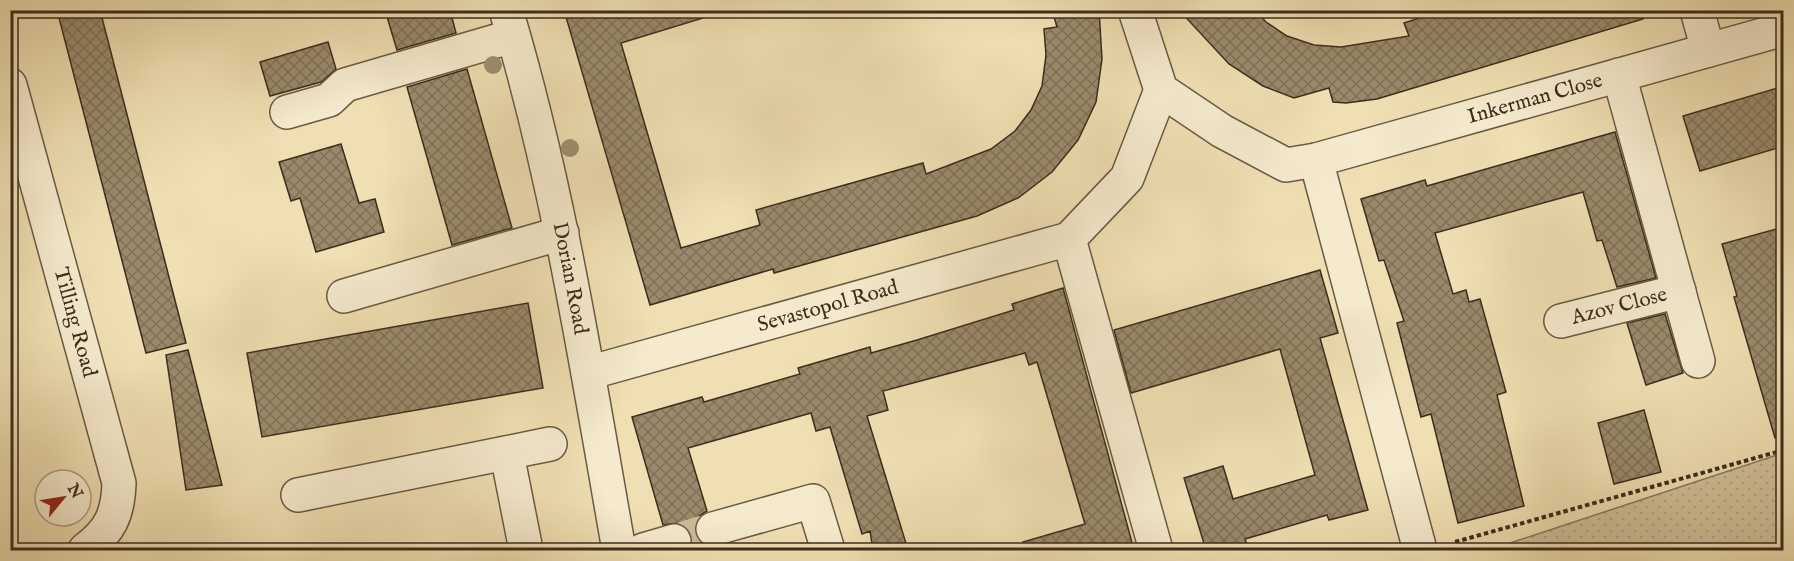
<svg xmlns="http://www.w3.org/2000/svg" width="1794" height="561" font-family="'IM FELL English',serif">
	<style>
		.green { fill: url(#green-dots); stroke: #86775c; stroke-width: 1.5 }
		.building { fill: url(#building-cross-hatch); stroke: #3c2d1f; stroke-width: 1.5 }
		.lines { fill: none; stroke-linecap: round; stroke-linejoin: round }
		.minor-tunnel { stroke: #cbbb95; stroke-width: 33; stroke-dasharray: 33 16; stroke-linecap: butt }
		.minor-casing { stroke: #695a44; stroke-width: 36 }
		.path { stroke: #3c2d1f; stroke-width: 4; stroke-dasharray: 4.5 3; stroke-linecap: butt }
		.minor { stroke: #f5eacd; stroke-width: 33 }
		.tree { fill: #9d8e6e }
		.labels { text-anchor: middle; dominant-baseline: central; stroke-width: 4.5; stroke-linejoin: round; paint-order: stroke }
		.street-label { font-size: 21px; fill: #3c2d1f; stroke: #f5eacd }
	</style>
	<defs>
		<pattern id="green-dots" width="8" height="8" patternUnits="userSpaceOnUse" patternTransform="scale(1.5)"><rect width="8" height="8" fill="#d1c199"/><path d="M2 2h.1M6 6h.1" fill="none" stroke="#b4a683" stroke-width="1.8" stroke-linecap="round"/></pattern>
		<pattern id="building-cross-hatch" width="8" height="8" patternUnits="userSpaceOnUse" patternTransform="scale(1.5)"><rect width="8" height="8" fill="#998a6b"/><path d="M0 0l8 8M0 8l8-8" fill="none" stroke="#7e7157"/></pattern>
	</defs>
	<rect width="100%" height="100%" fill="#efdfb2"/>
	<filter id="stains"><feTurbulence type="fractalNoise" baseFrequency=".00333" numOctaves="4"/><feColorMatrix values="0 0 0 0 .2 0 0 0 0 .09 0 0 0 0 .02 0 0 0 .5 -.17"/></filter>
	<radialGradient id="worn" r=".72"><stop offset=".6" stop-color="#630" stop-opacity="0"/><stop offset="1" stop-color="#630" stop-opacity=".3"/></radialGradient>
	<path class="green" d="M1783,453V550H1489Z"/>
	<g class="building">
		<path d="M57,10H100L186,343L146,353Z"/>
		<path d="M385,10H450L456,33L397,50Z"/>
		<path d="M564,10H702L703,18L621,43L681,248L760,225L756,210L923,163L926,174L991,149L1015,131L1031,110L1042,86L1046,55L1044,29L1057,27L1052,10H1099L1102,59L1096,102L1078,140L1052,172L1018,198L977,216L774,273L773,269L650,305Z"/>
		<path d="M1179,10H1255L1266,22L1287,36L1314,45L1341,47L1409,36L1404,23L1444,10H1642L1643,19L1377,99L1346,103L1333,102L1329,88L1294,98L1263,86L1229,64Z"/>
		<path d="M328,42L336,69L321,82L270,96L260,62Z"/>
		<path d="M467,69L512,228L452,245L407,87Z"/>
		<path d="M1784,86V146L1700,171L1683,116Z"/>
		<path d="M1615,132L1656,278L1617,287L1602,240L1597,241L1583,192L1435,233L1453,294L1466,290L1469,302L1480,299L1506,392L1497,395L1524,506L1458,523L1431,414L1421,417L1397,323L1404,321L1384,260L1379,261L1361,199L1425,180L1427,186Z"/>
		<path d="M341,144L359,203L375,199L384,232L316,252L300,198L291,201L279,162Z"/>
		<path d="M1784,227V437L1775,438L1734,297L1737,296L1722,244Z"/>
		<path d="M1320,270L1338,333L1320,338L1368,510L1329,520L1327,515L1245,539L1249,550H1206L1184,478L1223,466L1233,499L1315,475L1280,349L1131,393L1114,330Z"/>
		<path d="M1063,288L1134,550H1025L1023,542L1085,524L1037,362L1029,365L1025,353L883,391L888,410L867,416L908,550H873L870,531L862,534L830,427L816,431L811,413L688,448L707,511L699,516L695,524V535L700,543L709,547H718L719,550H690L692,545V536L687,528L678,523L663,525L632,417L702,397L704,402L800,374L798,368L870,347L871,353L917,340L1014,310L1012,304Z"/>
		<path d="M528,303L543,388L262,437L247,353Z"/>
		<path d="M1665,314L1683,373L1646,385L1627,323Z"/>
		<path d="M188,350L222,485L186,490L166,355Z"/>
		<path d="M1644,410L1661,472L1614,484L1598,423Z"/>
	</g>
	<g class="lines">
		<path class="minor-tunnel" d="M674,541L713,529"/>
		<defs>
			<g id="minor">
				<path id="s1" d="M506,10C559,187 587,369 619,550"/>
				<path id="s2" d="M1135,10L1161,90L1222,131L1286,165L1316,160L1784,29"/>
				<path d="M1697,10L1708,50"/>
				<path d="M1619,75L1698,361"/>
				<path id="s3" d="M10,85L119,483C118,515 110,531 85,550"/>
				<path d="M287,112L329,100L345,85L513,36"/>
				<path d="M1316,160L1420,550"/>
				<path d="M1069,239L1156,550"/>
				<path d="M344,296L562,233"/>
				<path id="s4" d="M1561,321L1679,291"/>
				<path id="s5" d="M588,373L1069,239L1127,178L1161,90"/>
				<path d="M507,454L526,550"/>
				<path d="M298,495L550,444"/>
				<path d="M713,529L813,501L828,550"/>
				<path d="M643,550L674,541"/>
			</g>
		</defs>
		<use href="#minor" class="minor-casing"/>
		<path class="path" d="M1455,542L1784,450"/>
		<use href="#minor" class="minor"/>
	</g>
	<g class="tree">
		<circle cx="493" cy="65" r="9"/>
		<circle cx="570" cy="148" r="9"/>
	</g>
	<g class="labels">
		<g class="street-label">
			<text stroke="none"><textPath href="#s2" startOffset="488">Inkerman Close</textPath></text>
			<text stroke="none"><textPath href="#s1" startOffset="276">Dorian Road</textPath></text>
			<text stroke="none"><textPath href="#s5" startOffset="249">Sevastopol Road</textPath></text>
			<text stroke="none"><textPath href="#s4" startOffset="60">Azov Close</textPath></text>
			<text stroke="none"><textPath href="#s3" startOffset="246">Tilling Road</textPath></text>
		</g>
	</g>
	<rect width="1794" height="561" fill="none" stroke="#efdfb2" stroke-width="36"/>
	<rect x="12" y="12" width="1770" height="537" fill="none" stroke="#3c2d1f" stroke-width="3"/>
	<rect x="18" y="18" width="1758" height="525" fill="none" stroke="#3c2d1f" stroke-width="1.5"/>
	<g transform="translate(63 498) rotate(60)"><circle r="28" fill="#f5eacd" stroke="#ab9e87" stroke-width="1.5"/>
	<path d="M0-4.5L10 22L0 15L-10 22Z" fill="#8f2418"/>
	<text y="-9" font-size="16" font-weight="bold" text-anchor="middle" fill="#3c2d1f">N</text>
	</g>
	<rect width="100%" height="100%" filter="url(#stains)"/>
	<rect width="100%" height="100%" fill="url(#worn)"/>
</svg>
